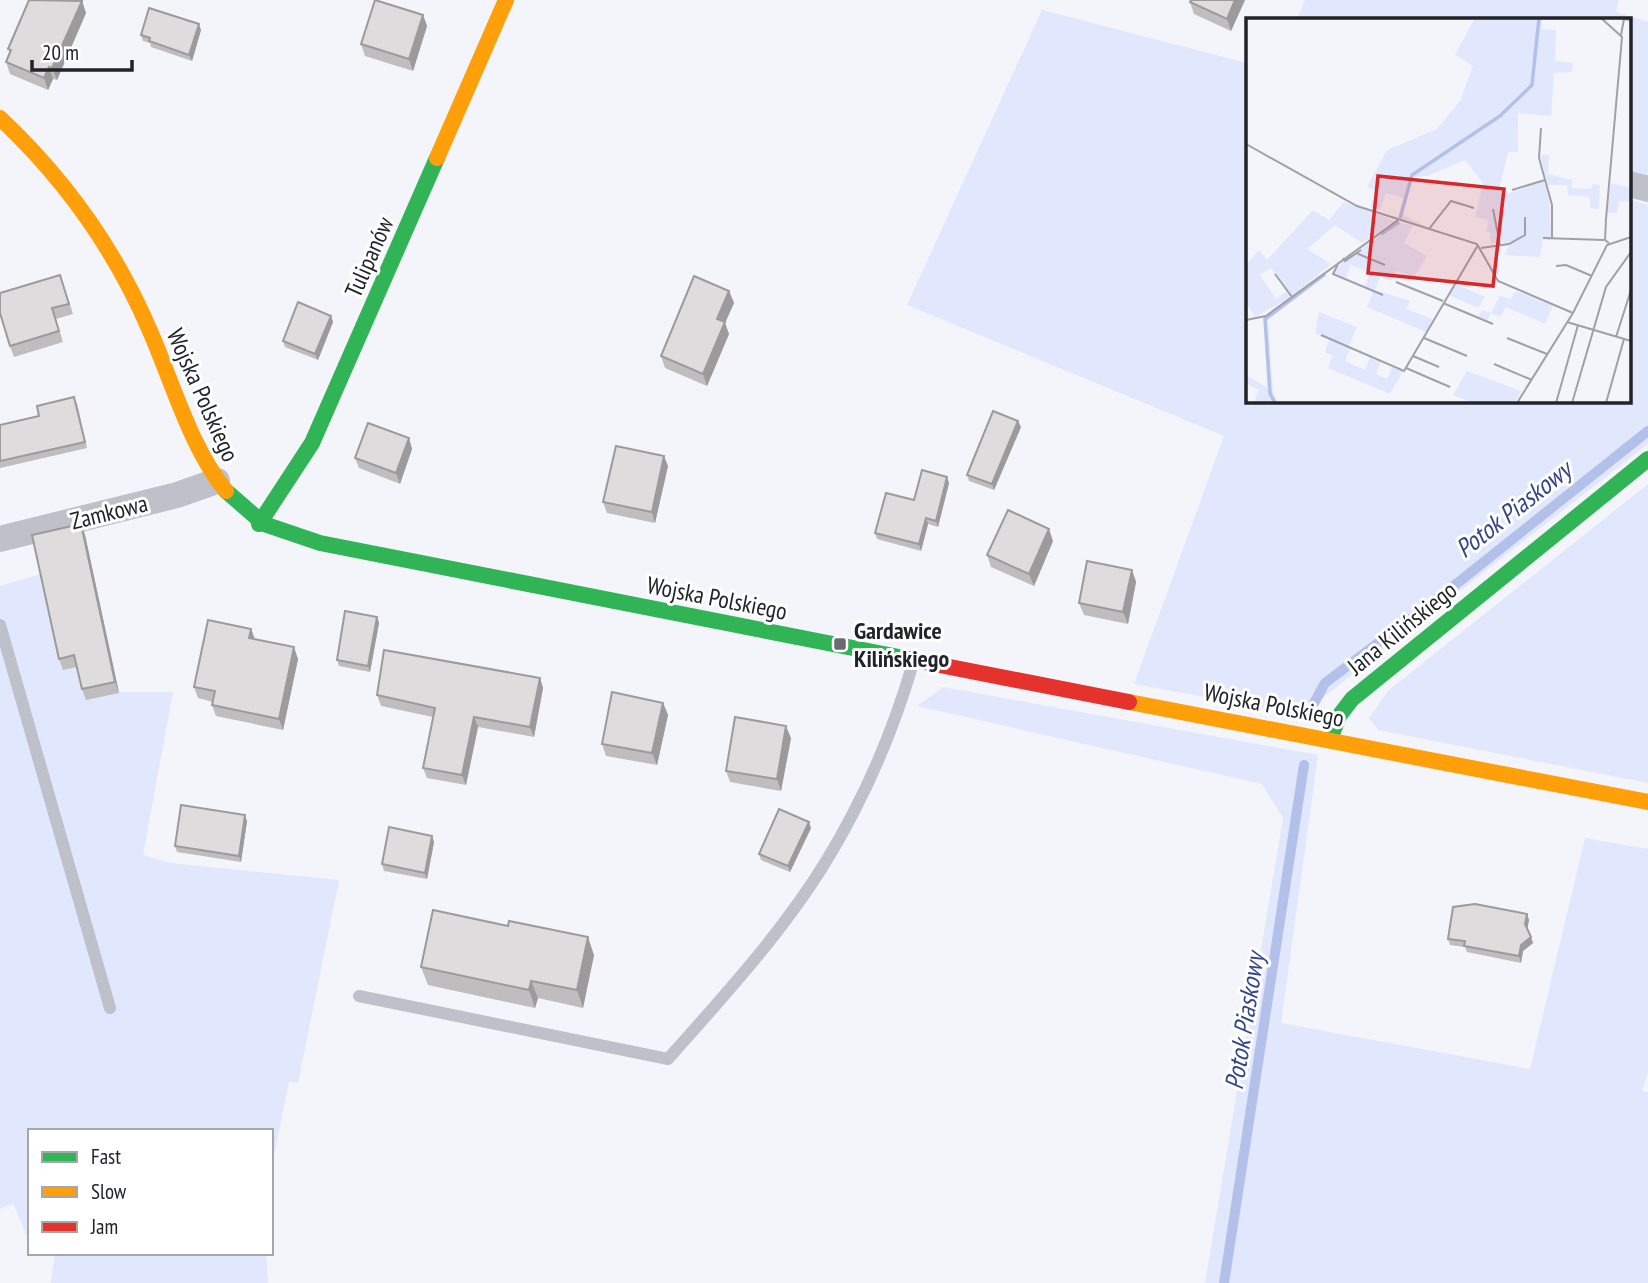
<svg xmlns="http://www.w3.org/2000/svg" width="1648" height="1283" font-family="'PT Sans Narrow',sans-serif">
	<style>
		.green { fill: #e1e7fc }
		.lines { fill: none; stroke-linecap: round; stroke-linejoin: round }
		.stream { stroke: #b3c0ea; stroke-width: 10 }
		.lane { stroke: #bec1ca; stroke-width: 12 }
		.street { stroke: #bec1ca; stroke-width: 26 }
		.fast { stroke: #30b455; stroke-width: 16 }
		.slow { stroke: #ff9f0a; stroke-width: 16 }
		.jam { stroke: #e5322d; stroke-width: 16 }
		.wall { fill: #c0bdbf }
		.shaded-wall { fill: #9c9a9b }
		.building { fill: #dfdcde; stroke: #9c9a9b; stroke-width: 2 }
		.poi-dot { fill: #6b6c71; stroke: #fff; stroke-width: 2.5 }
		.labels { text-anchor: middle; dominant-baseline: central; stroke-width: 6; stroke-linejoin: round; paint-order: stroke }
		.street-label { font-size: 24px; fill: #212327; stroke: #fff }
		.poi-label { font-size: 24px; font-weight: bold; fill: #212327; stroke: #fff; text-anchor: start }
		.water-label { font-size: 26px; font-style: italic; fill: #334589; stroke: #fff }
		.inset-river { fill: none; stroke: #b3c0ea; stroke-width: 3.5 }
		.inset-road { fill: none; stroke: #a0a1a6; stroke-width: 2 }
		.view { fill: #d62828; fill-opacity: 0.15; stroke: #d62828; stroke-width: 3.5 }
		.inset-edge { fill: none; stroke: #212327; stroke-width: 3.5 }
	</style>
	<rect width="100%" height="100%" fill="#f4f5fa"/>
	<g class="green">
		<path d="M1305,0H1619L1616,12L1648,22V177L1629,172V19H1297Z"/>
		<path d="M1042,10L1247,63V401H1629V199L1648,205V444L1324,697L1280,711L1134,684L1224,436L907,305Z"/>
		<path d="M1648,484V783L1378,730L1369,718L1389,690Z"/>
		<path d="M85,534L119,692H173L143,855L170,863L339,880L298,1083L289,1082L271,1170V1131H30V1244L13,1203L0,1209V586L41,574L34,545Z"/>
		<path d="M943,687L1318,755L1281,1023L1530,1069L1585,838L1648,849V1072L1642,1091L1648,1092V1283H1205L1283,818L1262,784L917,706Z"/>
		<path d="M55,1253H266L268,1283H51Z"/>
	</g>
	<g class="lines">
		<g class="stream">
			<path d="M1313,705L1325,683L1455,585L1648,431"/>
			<path d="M1224,1283L1304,765"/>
		</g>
		<g class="lane">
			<path d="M0,625L110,1008"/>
			<path d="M359,996L668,1059C723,997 781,934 825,863C863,801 893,732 913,663"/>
		</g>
		<g class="street">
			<path d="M1629,184L1648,189"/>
			<path d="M0,539L177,495L217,481"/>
		</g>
		<g class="fast">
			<path d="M226,491L264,524L320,543L909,659"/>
			<path d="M259,524L312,443L437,158"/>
			<path d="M1330,739L1339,716L1352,699L1648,459"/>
		</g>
		<g class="slow">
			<path d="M0,118C66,180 115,249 150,331C172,381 191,449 226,491"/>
			<path d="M437,158L506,0"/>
			<path d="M1129,702L1648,802"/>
		</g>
		<path class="jam" d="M909,659L1129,702"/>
	</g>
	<g class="wall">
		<path d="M1191,0H1245L1231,31L1194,14L1190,2Z"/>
		<path d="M82,1L86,13L57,80L53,79L48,90L10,74L6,62L10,53L8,49Z"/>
		<path d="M423,15L427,26L413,71L365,56L361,44Z"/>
		<path d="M201,30L192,61L151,47L150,43L143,41L141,35Z"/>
		<path d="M64,286L73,314L56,319L63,342L14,357L10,346Z"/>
		<path d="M729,291L734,303L725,323L729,334L707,386L665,368L661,356Z"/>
		<path d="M331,316L333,322L318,360L285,347L283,341Z"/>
		<path d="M77,403L87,448L0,468V425L39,416Z"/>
		<path d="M1021,427L994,490L969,481L967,475Z"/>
		<path d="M409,438L412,449L400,484L359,468L355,458Z"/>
		<path d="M668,466L655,523L607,513L603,502Z"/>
		<path d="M949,483L938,527L928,524L921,551L877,539L875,533L914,500Z"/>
		<path d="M81,524L85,535L119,693L86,700L82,689L77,667L63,670L59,659Z"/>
		<path d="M1053,541L1034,586L991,567L987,555Z"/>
		<path d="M1132,570L1136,582L1128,624L1084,615L1079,603Z"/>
		<path d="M377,617L379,623L370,672L339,666L337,660Z"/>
		<path d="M251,629L255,639L298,659L283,730L216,716L212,705L213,702L198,698L194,687Z"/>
		<path d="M540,678L543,688L534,737L478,727L466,785L427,778L423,768L433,717L381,706L377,695Z"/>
		<path d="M663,703L668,715L657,765L606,756L602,744Z"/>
		<path d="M791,738L781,791L730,782L726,771Z"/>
		<path d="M247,821L241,862L177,852L175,846Z"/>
		<path d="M811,828L790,872L761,860L759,854Z"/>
		<path d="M432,836L434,842L427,879L384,871L382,864Z"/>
		<path d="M1527,914L1529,920L1527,929L1533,943L1523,951L1521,963L1467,952L1465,947L1450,945L1448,939Z"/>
		<path d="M594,955L583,1008L538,998L535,1008L428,985L421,967Z"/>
	</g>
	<g class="shaded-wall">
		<path d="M1235,0H1245L1231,31L1227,19Z"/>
		<path d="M82,1L86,13L57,80L52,68Z"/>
		<path d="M423,15L427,26L413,71L409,59Z"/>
		<path d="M199,24L201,30L192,61L189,55Z"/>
		<path d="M49,67L53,79L48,90L44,78Z"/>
		<path d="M729,291L734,303L725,323L729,334L707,386L703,374L717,319Z"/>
		<path d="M331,316L333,322L318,360L315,354Z"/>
		<path d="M1018,421L1021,427L994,490L992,484Z"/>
		<path d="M409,438L412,449L400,484L396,473Z"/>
		<path d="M664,456L668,466L655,523L652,512Z"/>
		<path d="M947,477L949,483L938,527L936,521Z"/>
		<path d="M926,518L928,524L921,551L919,544Z"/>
		<path d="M81,524L85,535L119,693L115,682Z"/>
		<path d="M1049,529L1053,541L1034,586L1029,574Z"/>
		<path d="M1132,570L1136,582L1128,624L1123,612Z"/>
		<path d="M377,617L379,623L370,672L368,666Z"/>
		<path d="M251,629L255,640L249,638Z"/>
		<path d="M294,647L298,659L283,730L279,719Z"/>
		<path d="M540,678L543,688L534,737L530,727Z"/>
		<path d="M663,703L668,715L657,765L652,753Z"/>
		<path d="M474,717L478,727L466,785L462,775Z"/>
		<path d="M786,726L791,738L781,791L777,779Z"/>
		<path d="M245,815L247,821L241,862L239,856Z"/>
		<path d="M809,822L811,828L790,872L788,866Z"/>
		<path d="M432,836L434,842L427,879L425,873Z"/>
		<path d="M1527,914L1529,920L1527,930L1525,924Z"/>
		<path d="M588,937L594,955L583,1008L577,990Z"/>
		<path d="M1531,937L1533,943L1523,951L1521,963L1519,956L1521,945Z"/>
		<path d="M531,981L538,998L535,1008L529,990Z"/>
	</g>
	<g class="building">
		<path d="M29,0L82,1L52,68L49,67L44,78L6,62L11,50L8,49Z"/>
		<path d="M375,0L423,15L409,59L361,44Z"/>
		<path d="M1191,0H1235L1227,19L1190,2Z"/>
		<path d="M149,8L199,24L189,55L149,41L150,38L141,35Z"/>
		<path d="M60,275L69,304L52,308L59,331L10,346L0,313V293Z"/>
		<path d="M694,276L729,291L717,319L725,322L703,374L661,356Z"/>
		<path d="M298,302L331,316L315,354L283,341Z"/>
		<path d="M74,397L85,442L0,461V425L39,416L37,406Z"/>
		<path d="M993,411L1018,421L992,484L967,475Z"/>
		<path d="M368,423L409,438L396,473L355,458Z"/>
		<path d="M616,446L664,456L652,512L603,502Z"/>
		<path d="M922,470L947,477L936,521L926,518L919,544L875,533L886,493L914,500Z"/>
		<path d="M1008,510L1049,529L1029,574L987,555Z"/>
		<path d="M81,524L115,682L82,689L74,655L59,659L32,535Z"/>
		<path d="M1087,561L1132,570L1123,612L1079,603Z"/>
		<path d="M345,611L377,617L368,666L337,660Z"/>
		<path d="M208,620L251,629L249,638L294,647L279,719L212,705L215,691L194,687Z"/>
		<path d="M384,650L540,678L530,727L474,717L462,775L423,768L435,708L377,695Z"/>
		<path d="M612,692L663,703L652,753L602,744Z"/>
		<path d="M735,717L786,726L777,779L726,771Z"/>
		<path d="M181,805L245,815L239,856L175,846Z"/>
		<path d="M779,809L809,822L788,866L759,854Z"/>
		<path d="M389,827L432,836L425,873L382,864Z"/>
		<path d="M1475,904L1527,914L1525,924L1531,937L1521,945L1519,956L1464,946L1465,941L1448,939L1453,907Z"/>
		<path d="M433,910L508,926L509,921L588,937L577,990L531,981L529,990L421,967Z"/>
	</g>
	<rect class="poi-dot" x="833" y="637" width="14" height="14" rx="3.5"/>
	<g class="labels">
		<g class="street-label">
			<text transform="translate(369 257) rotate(-66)">Tulipanów</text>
			<text transform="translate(203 395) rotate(66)">Wojska Polskiego</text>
			<text transform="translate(109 512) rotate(-14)">Zamkowa</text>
			<text transform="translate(717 598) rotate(11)">Wojska Polskiego</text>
			<text transform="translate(1402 628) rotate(-39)">Jana Kilińskiego</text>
			<text transform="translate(1274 705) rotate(11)">Wojska Polskiego</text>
		</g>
		<g class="poi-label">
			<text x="854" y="630">Gardawice<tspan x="854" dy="28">Kilińskiego</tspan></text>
		</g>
		<g class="water-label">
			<text transform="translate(1513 509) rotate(-38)">Potok Piaskowy</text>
			<text transform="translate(1244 1021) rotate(-81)">Potok Piaskowy</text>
		</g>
	</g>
	<g transform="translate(1246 18)">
		<rect width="385" height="385" fill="#f4f5fa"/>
		<path d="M229,0H296V11L310,12L309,43L327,45L326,54L308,55L305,98L272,95V134H262L253,172L257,177L298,163L304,188L305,222L297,221L294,239L258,237L263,228L255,223L245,227L244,215L240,214L243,202L229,199L237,165L219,142L181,158L167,159L156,196L181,209L153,200L158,180L140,175L134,192L124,189L131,173L121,169L141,132L191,111L214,83L227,48L209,37ZM294,137H303L302,156L326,162V170L345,171L347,166L354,167L353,191L344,190V179L322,177L321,167H302ZM365,165L385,170V183H373L371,195H361ZM98,184L149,203L116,225L89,207L61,231L85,246L46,278L25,250L14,257L30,281L41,273L45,279L9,299L0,284V247L13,232L21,242L67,192L83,202ZM152,205L167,207L158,225L181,238L168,259L151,253L145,263L134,259L129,272L164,283L160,291L187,301L180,314L121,289L127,274L119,268L124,255L105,247L100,260L88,255L97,243L113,235V230ZM91,247L22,302L27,375L32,385H0L8,384L13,372L0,365V357L22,370L18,300ZM210,266L239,279L232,290L203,277ZM269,273L307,288L299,306L260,289L254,299L245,295L241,303L233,299L236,292L245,295L254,278L265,281ZM73,294L111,309L103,328L69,315ZM83,322L104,331L99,343L119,352L124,340L134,344L130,356L141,361L146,349L157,353L144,376L82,350L87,338L79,334ZM221,353L275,373L268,385H226L207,377Z" fill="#e1e7fc"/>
		<path class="inset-river" d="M154,200L166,157L254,98L286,67L293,0M135,216L153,204M29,385L24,375L19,301L79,256"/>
		<path class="inset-road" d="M355,0L376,19L360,201L359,222L363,225M375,17L378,1L385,2M295,110L293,140L306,187V221M0,126L111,188L231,226L252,263L327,295M266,172L299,162M247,191L254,227M183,211L205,183L228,190M297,220L358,222M235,230L263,226L279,217V199M110,235L139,247M97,240L99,243L115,232M93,244L87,256L137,277M310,248L320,247L346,258M29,256L46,279M150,264L197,283M197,285L247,306M0,302L20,298L152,202M321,304L385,323M75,317L158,353L232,227M370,319L385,272M178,320L221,338M261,320L301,336M167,338L193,349M248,346L286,362M160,350L204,369M271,385L327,295L361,227L385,219M310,385L332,307M326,385L360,269L385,234M360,385L378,321"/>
		<path class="view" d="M132,158L258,171L247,268L122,255Z"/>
		<rect width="385" height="385" class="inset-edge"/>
	</g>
	<rect x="28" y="1129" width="245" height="126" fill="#ffffff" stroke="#a6a7a9" stroke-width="2"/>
	<rect x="42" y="1152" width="35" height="10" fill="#30b455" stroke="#a6a7a9" stroke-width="2"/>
	<text x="91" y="1164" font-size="21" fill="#212327">Fast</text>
	<rect x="42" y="1187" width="35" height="10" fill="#ff9f0a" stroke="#a6a7a9" stroke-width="2"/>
	<text x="91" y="1199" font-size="21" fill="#212327">Slow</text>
	<rect x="42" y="1222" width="35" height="10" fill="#e5322d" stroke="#a6a7a9" stroke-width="2"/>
	<text x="91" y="1234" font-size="21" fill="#212327">Jam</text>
	<path d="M32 60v10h100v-10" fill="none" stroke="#212327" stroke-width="3.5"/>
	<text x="42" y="60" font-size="21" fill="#212327" stroke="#ffffff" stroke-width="5" paint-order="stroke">20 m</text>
</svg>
